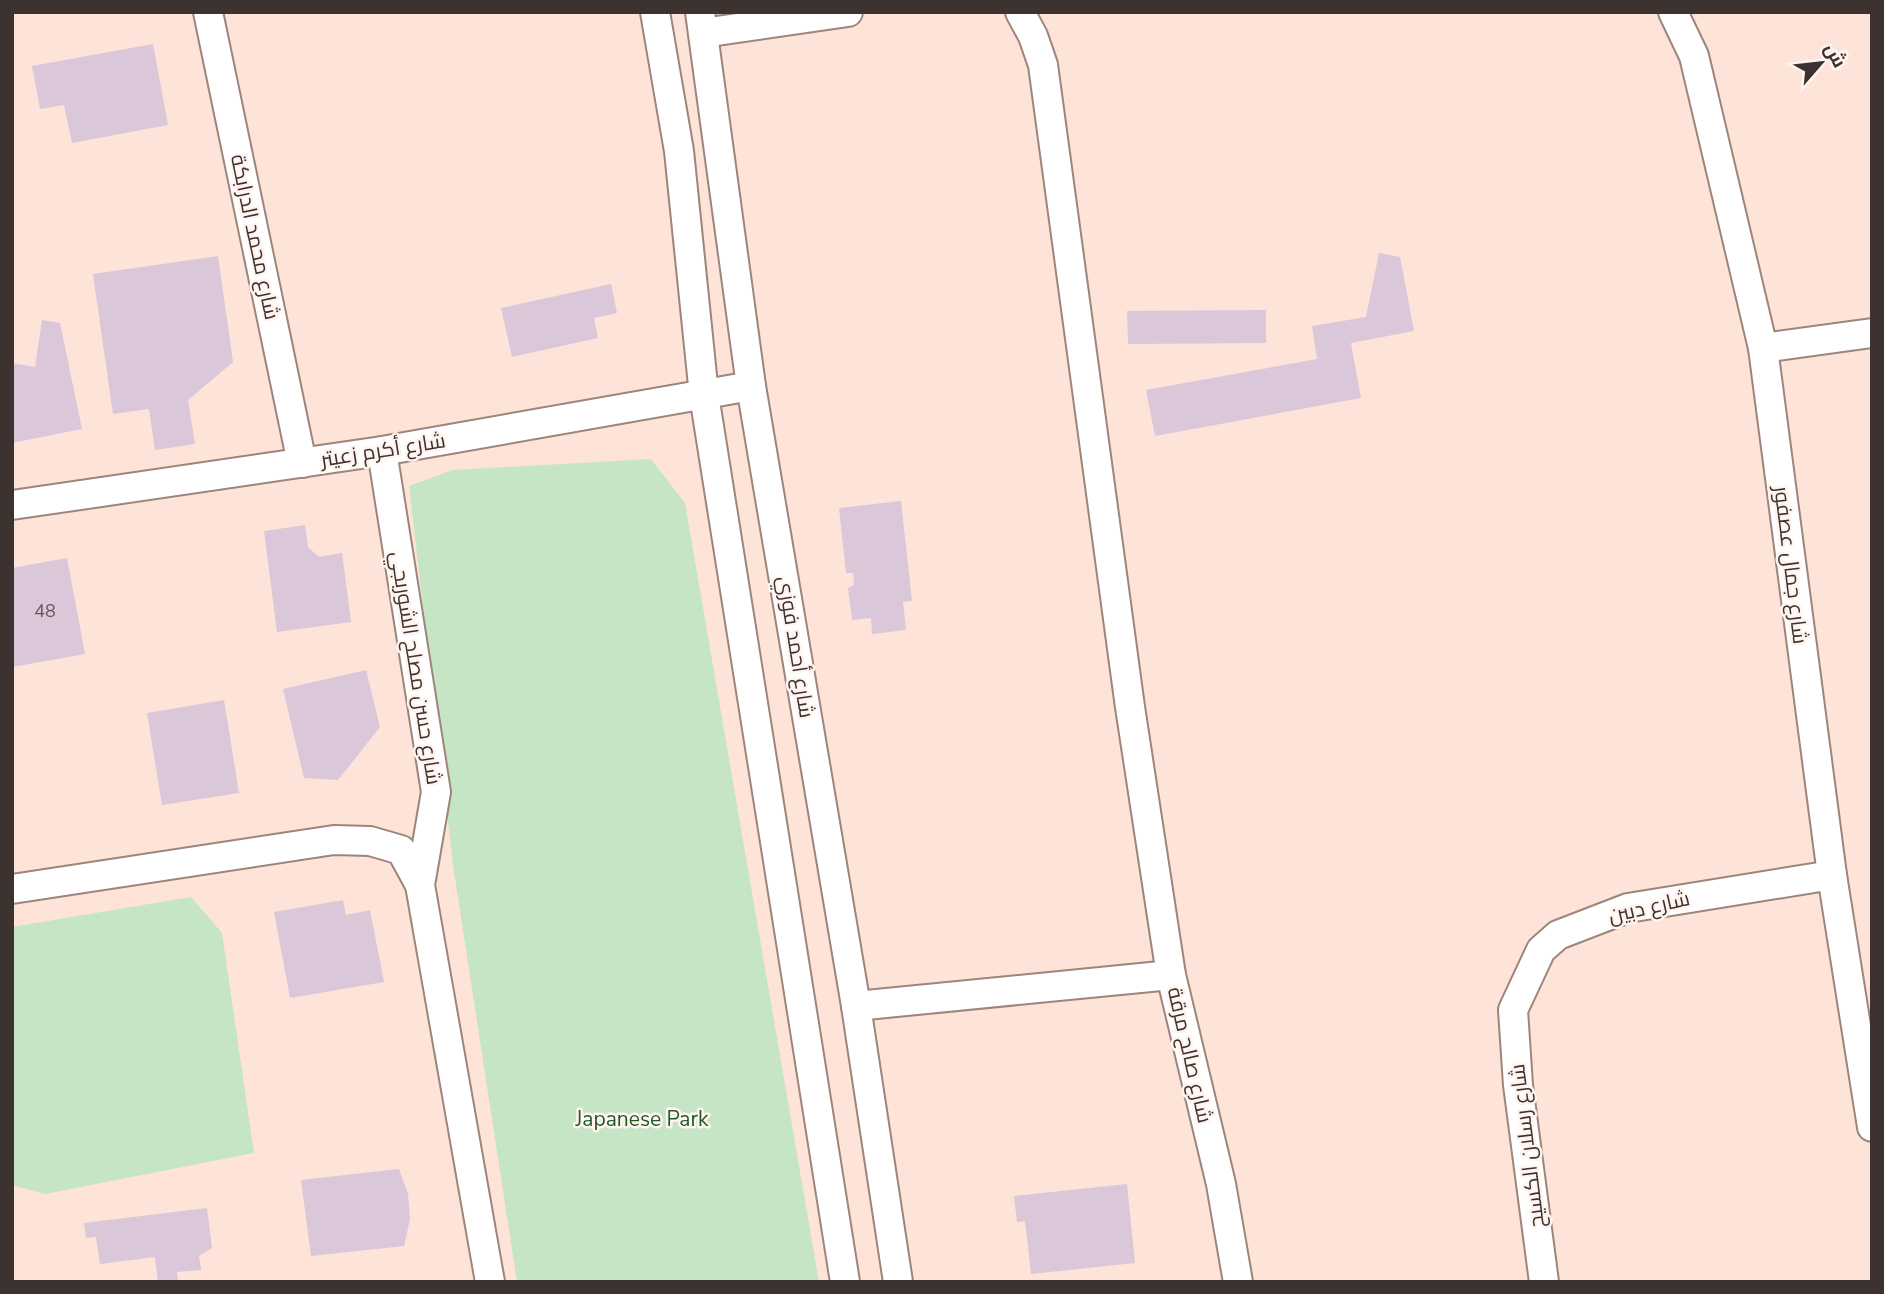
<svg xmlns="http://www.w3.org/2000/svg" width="1884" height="1294" font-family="'Nunito Sans',Cairo,sans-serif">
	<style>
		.green { fill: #c5e5c5 }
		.building { fill: #dac7da }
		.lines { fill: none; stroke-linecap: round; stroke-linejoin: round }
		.minor-casing { stroke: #9d857c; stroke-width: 32 }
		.minor { stroke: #fff; stroke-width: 28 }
		.labels { text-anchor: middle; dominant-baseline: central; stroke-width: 5; stroke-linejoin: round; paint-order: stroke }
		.number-label { font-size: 18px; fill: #64575a }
		.street-label { font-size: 21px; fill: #3c322f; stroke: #fff4f0 }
		.park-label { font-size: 21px; fill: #205b26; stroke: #fff4f0 }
	</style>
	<rect width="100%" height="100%" fill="#fee3d9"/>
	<g class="green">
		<path d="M651,459L685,503L819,1282H517L453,865L409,486L453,470Z"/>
		<path d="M191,897L222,933L254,1153L45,1194L12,1185V927Z"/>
	</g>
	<g class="building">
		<path d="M153,44L168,125L72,143L64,105L40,109L32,66Z"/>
		<path d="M1379,253L1400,257L1414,331L1351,343L1361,398L1155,436L1146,390L1317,359L1312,326L1366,317Z"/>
		<path d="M218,256L233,362L188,400L195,444L155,450L149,409L113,414L93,274Z"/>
		<path d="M611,284L617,313L594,318L598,338L512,357L501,308Z"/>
		<path d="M1266,310V343L1128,344L1127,311Z"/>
		<path d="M42,320L60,323L82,429L12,443V363L35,367Z"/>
		<path d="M901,501L912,601L903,602L906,630L872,634L871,618L852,620L848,588L854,585L853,573H846L839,508Z"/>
		<path d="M305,525L308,547L319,557L342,553L351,622L277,632L264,531Z"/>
		<path d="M67,558L85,654L12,667V568Z"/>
		<path d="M366,670L380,727L338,780L304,778L283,689Z"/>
		<path d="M224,700L239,793L162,805L147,713Z"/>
		<path d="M343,900L346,915L370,910L384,982L290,998L274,912Z"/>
		<path d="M399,1169L408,1194L410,1219L404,1246L311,1256L301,1180Z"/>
		<path d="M1127,1184L1135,1263L1031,1274L1025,1221L1017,1222L1014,1196Z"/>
		<path d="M207,1208L212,1248L199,1256L201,1270L177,1272L178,1282H158L155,1257L100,1264L96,1237L86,1238L84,1223Z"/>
	</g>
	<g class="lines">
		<defs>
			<g id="minor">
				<path d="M208,12L302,463"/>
				<path d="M655,12L679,151L704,395L845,1282"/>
				<path d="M700,12L751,386L856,1006L898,1282"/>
				<path d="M1020,12L1033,36L1043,65L1130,707L1171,975L1221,1184L1238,1282"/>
				<path d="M1673,12L1694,56L1763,348L1832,875L1872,1127"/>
				<path d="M703,33L848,12"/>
				<path d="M1763,348L1872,333"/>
				<path d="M382,451L436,792L420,885L490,1282"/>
				<path d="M12,505L382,451L751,386"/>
				<path d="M12,889L334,840L370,841L401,850L420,885"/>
				<path d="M856,1006L1171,975"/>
				<path d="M1544,1282L1518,1085L1513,1010L1541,950L1558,935L1628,908L1832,875"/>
			</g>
		</defs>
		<use href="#minor" class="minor-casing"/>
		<use href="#minor" class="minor"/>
	</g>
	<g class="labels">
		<g class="number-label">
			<text x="45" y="611">48</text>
		</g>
		<g class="street-label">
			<text transform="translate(255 237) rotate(78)">شارع محمد الدرابكة</text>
			<text transform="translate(383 450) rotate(-9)">شارع أكرم زعيتر</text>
			<text transform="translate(1791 565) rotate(83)">شارع جمال عصفور</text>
			<text transform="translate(796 647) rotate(81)">شارع أحمد فوزي</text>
			<text transform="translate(416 668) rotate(81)">شارع حسن مصلح الشوربجي</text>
			<text transform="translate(1649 907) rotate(-13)">شارع دبين</text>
			<text transform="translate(1190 1055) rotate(77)">شارع صالح مرقة</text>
			<text transform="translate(1527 1146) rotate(-97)">شارع رسلان الكسيح</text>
		</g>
		<g class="park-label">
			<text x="642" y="1119">Japanese Park</text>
		</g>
	</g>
	<rect width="1884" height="1294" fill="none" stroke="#3c322f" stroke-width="28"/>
	<g transform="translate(1821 63) rotate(62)" stroke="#fff4f0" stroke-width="5" paint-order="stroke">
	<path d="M0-5L12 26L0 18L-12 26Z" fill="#3c322f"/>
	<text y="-10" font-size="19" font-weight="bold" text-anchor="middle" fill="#3c322f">ش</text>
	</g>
</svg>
